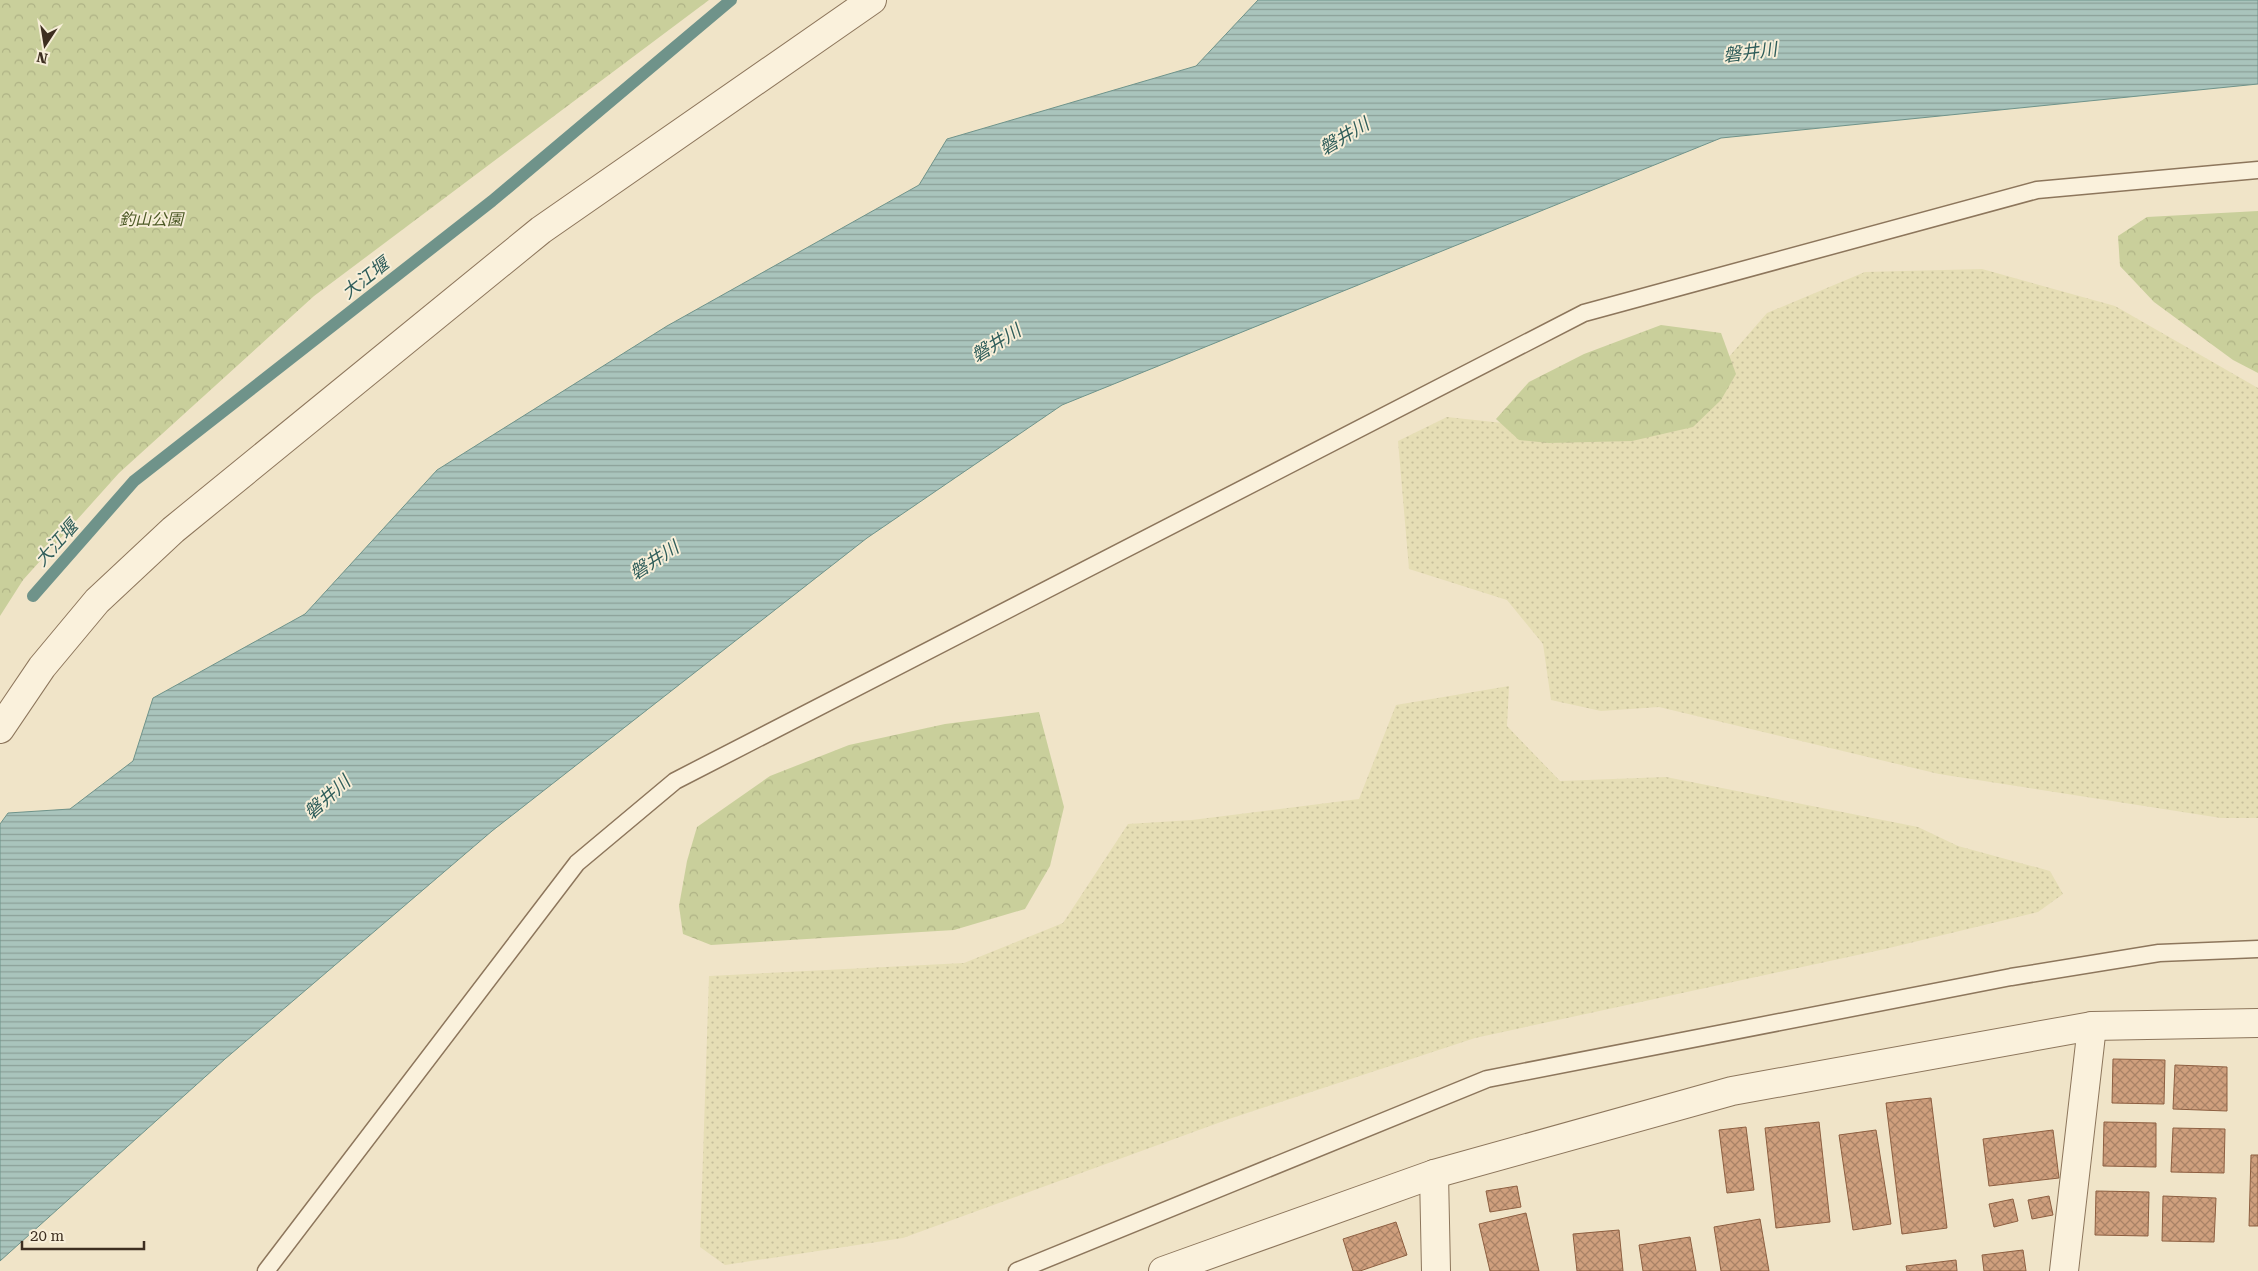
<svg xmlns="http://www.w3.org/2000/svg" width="2258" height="1271" font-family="'Roboto Serif','Noto Sans JP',serif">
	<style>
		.farmland { fill: url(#farmland-dots) }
		.forest { fill: url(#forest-crowns) }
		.water { fill: url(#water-rules); stroke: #6f938a }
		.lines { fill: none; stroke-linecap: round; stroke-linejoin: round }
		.stream { stroke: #6f938a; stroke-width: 12 }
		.building { fill: url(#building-cross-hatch); stroke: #8d5f41 }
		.service-casing { stroke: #8d765c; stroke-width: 19 }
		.minor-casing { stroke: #8d765c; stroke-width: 30 }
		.tertiary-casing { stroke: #8d765c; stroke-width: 30 }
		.service { stroke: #faf1dc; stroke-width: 16 }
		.minor { stroke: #faf1dc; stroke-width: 28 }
		.tertiary { stroke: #faf1dc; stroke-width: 28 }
		.labels { text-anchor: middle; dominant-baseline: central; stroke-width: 4; stroke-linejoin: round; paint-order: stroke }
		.park-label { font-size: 16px; font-style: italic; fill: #4d5a26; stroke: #f7eed8 }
		.water-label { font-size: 18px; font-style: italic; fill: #2f5d5a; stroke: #f7eed8 }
	</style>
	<defs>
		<pattern id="farmland-dots" width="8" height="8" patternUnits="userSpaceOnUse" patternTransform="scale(1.25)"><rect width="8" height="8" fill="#e6deb5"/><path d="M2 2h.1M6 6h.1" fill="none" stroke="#c6bf9b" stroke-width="1.8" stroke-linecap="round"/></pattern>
		<pattern id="forest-crowns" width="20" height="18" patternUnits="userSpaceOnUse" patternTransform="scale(1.25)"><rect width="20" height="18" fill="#c9cf9b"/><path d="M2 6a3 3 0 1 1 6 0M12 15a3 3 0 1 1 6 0" fill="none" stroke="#aeb285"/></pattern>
		<pattern id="water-rules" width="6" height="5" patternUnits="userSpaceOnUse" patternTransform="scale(1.25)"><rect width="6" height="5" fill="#a9c4bc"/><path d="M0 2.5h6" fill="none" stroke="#8ba098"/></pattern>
		<pattern id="building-cross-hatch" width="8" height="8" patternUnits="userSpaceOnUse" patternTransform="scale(1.25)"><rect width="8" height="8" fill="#cf9f7d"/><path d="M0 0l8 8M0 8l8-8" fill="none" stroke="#a98266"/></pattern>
	</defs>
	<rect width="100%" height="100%" fill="#f0e4c8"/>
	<g class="farmland">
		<path d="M1982,269L2115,306L2258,388V818H2221L1939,774L1659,707L1601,711L1551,700L1543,644L1507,600L1409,569L1398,441L1447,417L1558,429L1675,419L1767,313L1865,272Z"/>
		<path d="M1509,686L1507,726L1560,781L1666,777L1918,827L1958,846L2050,871L2063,894L2038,912L1885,949L1475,1038L1229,1119L903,1238L725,1265L700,1247L709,976L964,963L1063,923L1128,824L1192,820L1359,799L1396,705Z"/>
	</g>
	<g class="forest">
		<path d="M0,0H709L314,296L119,473L23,580L0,616Z"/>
		<path d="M2258,211V373L2233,360L2154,302L2120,266L2118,236L2147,217Z"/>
		<path d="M1661,325L1721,333L1736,374L1721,400L1693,427L1632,441L1549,443L1519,440L1496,419L1529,382L1584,354Z"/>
		<path d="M1039,712L1064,807L1050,866L1025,909L954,930L711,945L683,934L679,906L687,861L697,827L770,776L849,745L945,724Z"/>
	</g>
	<path class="water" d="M1258,0H2258V84L1721,138L1062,405L867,538L492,831L225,1059L0,1261V824L8,813L70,809L133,761L153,698L305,614L437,470L667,326L919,185L947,139L1196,66Z"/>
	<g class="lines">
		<path class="stream" d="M33,596L134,481L492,201L731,0"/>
	</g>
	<g class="building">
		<path d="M2113,1059L2165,1060L2164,1104L2112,1103Z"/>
		<path d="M2175,1065L2227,1067V1111L2173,1109Z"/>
		<path d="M1931,1098L1947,1228L1902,1234L1886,1103Z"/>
		<path d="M1819,1122L1830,1222L1776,1228L1765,1128Z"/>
		<path d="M2104,1122L2156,1123V1167L2103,1166Z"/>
		<path d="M1746,1127L1754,1190L1727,1193L1719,1130Z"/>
		<path d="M2173,1128L2225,1129L2224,1173L2171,1172Z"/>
		<path d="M1876,1130L1891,1224L1853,1230L1839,1135Z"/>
		<path d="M2053,1130L2059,1178L1989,1186L1983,1139Z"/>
		<path d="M2251,1155H2258V1226H2249Z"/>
		<path d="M1517,1186L1521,1207L1490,1212L1486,1191Z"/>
		<path d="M2096,1191L2149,1192L2148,1236L2095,1235Z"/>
		<path d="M2049,1196L2053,1215L2032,1219L2028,1200Z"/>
		<path d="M2163,1196L2216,1198L2214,1242L2162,1241Z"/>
		<path d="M2013,1199L2018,1221L1994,1227L1989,1204Z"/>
		<path d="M1526,1213L1539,1271H1490L1479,1224Z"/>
		<path d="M1760,1219L1769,1271H1721L1714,1227Z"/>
		<path d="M1396,1222L1407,1255L1360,1271H1353L1343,1239Z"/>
		<path d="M1619,1230L1623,1271H1577L1573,1234Z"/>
		<path d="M1690,1237L1696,1271H1643L1639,1245Z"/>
		<path d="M2023,1250L2026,1271H1984L1982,1255Z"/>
		<path d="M1956,1260L1957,1271H1907L1906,1266Z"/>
	</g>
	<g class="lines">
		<defs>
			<g id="service">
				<path d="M266,1271L577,863L675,781L1584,313L2037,190L2258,170"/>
				<path d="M1017,1271L1487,1079L2011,977L2159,953L2258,949"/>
			</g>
			<g id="minor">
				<path d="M1434,1174L1436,1271"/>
				<path d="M1163,1271L1434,1174L1732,1091L2092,1026L2258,1023"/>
				<path d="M2064,1271L2092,1026"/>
			</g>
			<path id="tertiary" d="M0,729L42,667L97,601L173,530L541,230L872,0"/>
		</defs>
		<use href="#service" class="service-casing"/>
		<use href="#minor" class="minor-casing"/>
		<use href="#tertiary" class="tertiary-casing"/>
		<use href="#service" class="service"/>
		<use href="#minor" class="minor"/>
		<use href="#tertiary" class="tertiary"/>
	</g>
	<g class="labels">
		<g class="park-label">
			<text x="151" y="219">釣山公園</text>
		</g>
		<g class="water-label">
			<text transform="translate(1750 52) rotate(-7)">磐井川</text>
			<text transform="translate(1344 136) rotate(-31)">磐井川</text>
			<text transform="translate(365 278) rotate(-38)">大江堰</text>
			<text transform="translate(996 343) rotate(-32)">磐井川</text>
			<text transform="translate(56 543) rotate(-48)">大江堰</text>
			<text transform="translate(654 560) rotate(-33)">磐井川</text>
			<text transform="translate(327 797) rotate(-42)">磐井川</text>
		</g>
	</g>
	<g transform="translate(45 45) rotate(192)" stroke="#f7eed8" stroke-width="4" paint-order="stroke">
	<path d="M0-4L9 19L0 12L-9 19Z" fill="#3d2e20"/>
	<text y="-8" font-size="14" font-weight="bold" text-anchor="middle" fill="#3d2e20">N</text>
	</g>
	<path d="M22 1241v8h122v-8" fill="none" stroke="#3d2e20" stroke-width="2.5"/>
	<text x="30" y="1241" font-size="15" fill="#3d2e20" stroke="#f7eed8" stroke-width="4" paint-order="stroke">20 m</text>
</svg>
